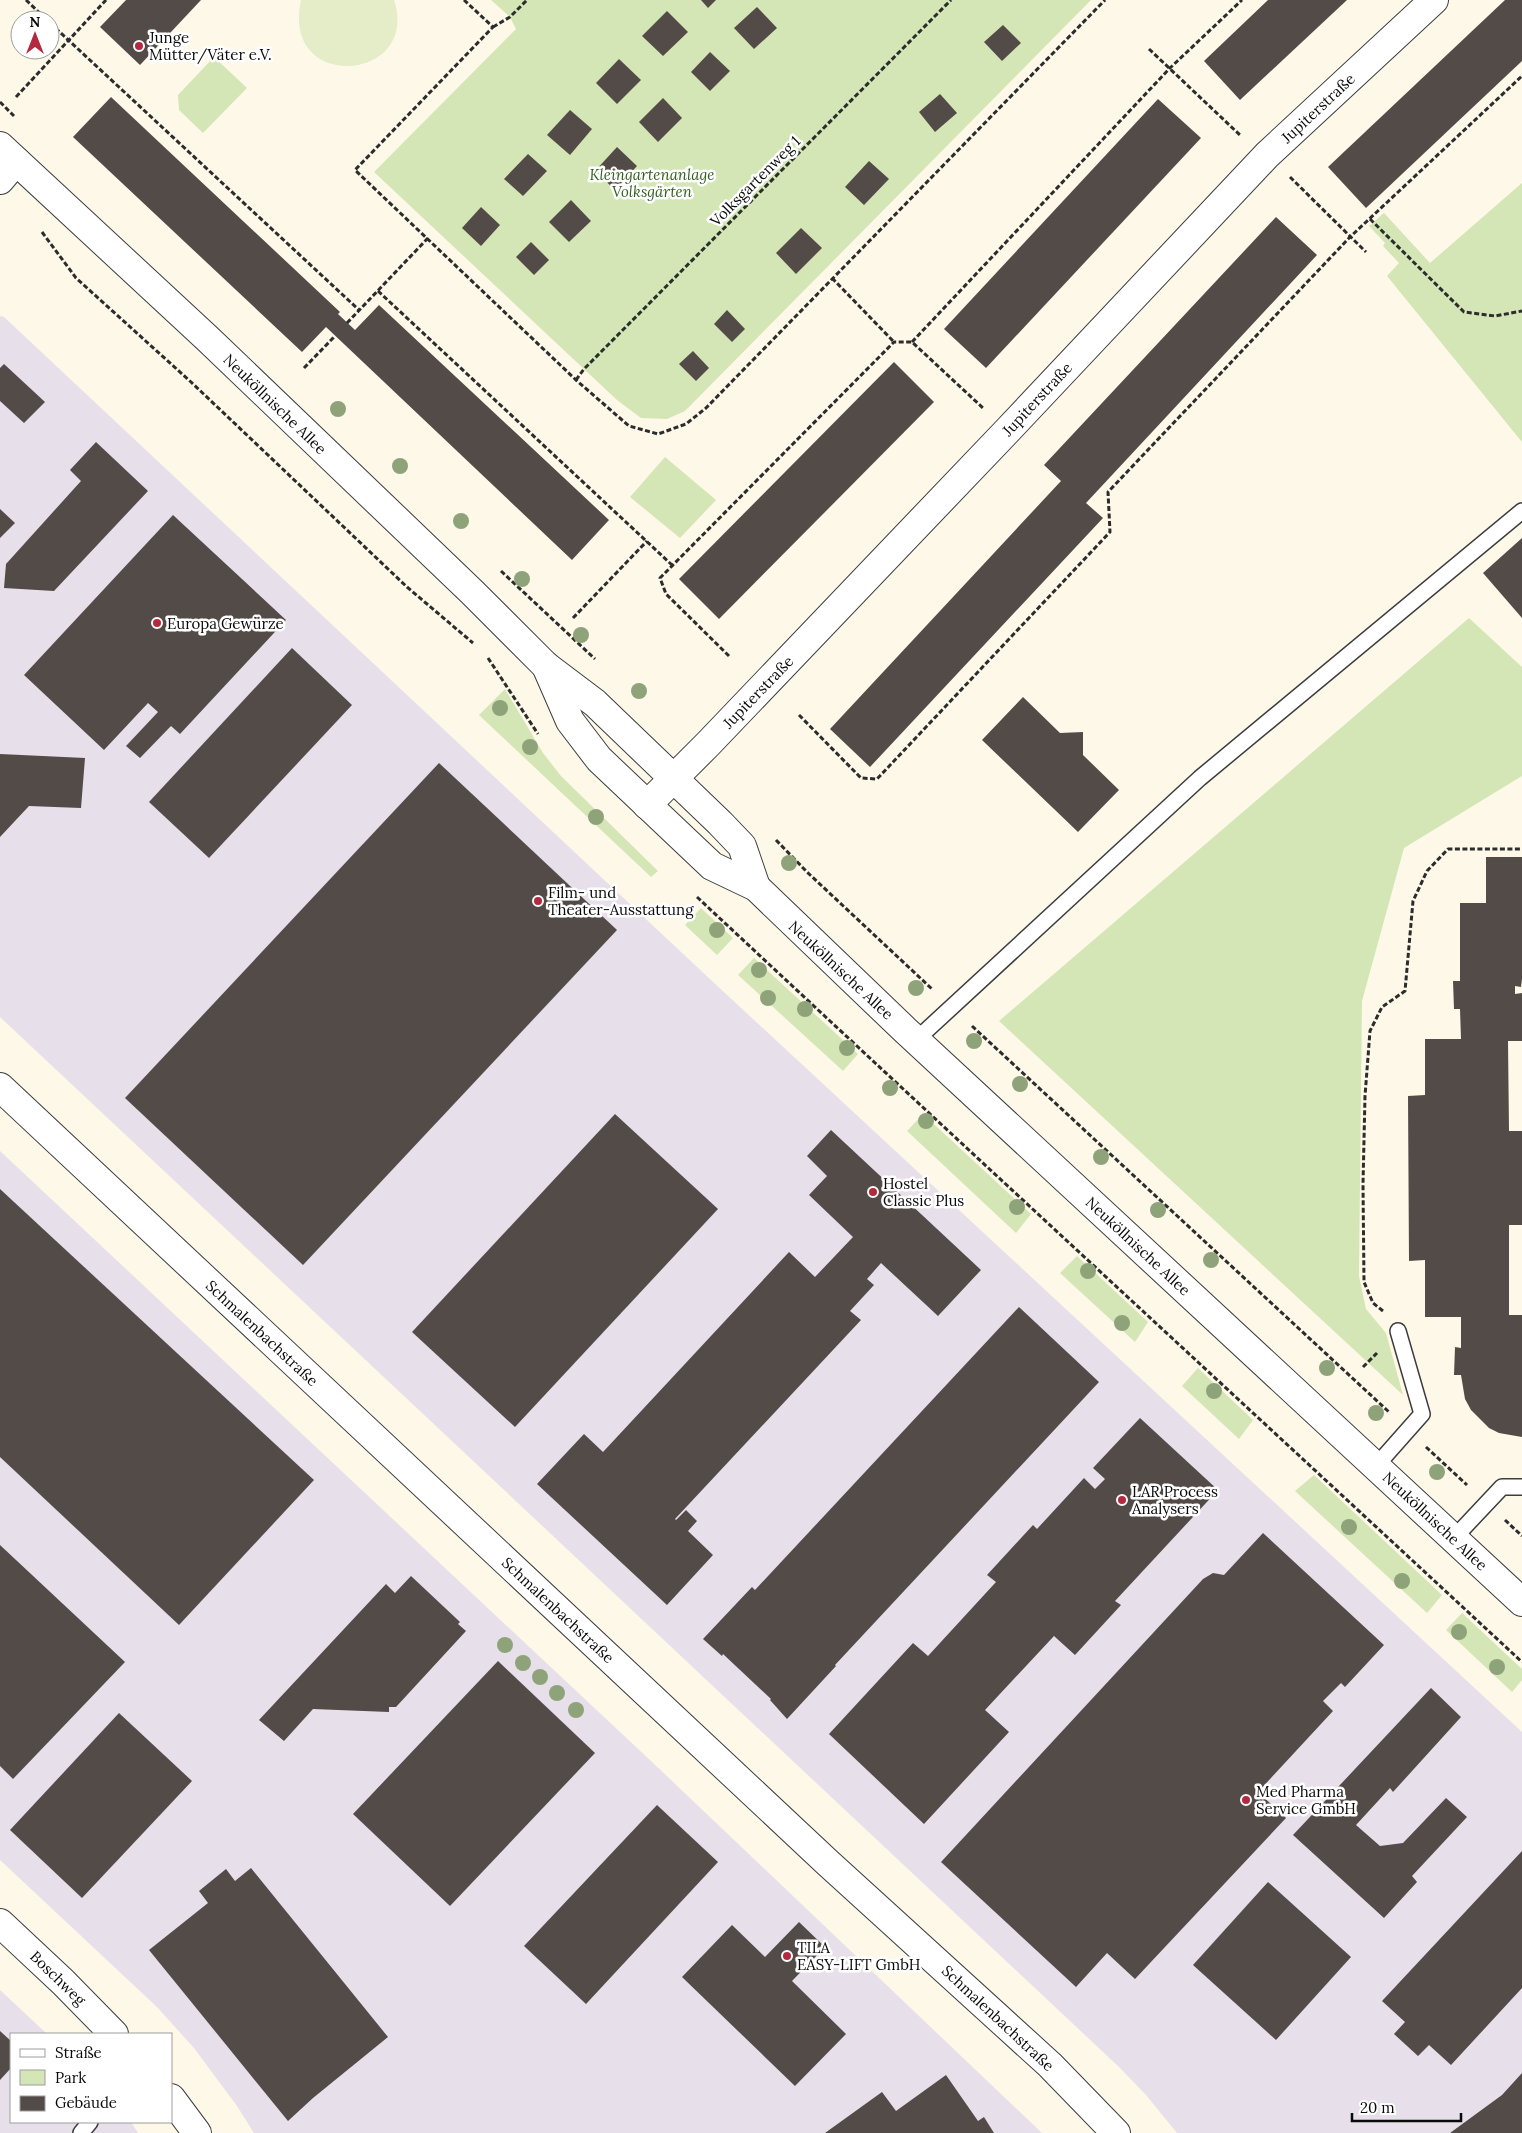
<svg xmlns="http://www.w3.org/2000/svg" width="1522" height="2133" font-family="Lora,serif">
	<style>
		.industrial { fill: #e7dfe9 }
		.green { fill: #d4e6b5 }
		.pitch { fill: #e4edc7 }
		.building { fill: #524b47 }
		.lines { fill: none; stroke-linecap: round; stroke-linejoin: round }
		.lane-casing { stroke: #3d3d3d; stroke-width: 18 }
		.street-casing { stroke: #3d3d3d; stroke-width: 30 }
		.path { stroke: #2c2c2c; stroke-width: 3; stroke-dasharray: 5 2.5; stroke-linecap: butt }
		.lane { stroke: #fff; stroke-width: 15 }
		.street { stroke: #fff; stroke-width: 28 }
		.tree { fill: #8ea37a }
		.poi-dot { fill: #b32a40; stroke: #fff; stroke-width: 2 }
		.labels { text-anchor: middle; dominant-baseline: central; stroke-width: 5; stroke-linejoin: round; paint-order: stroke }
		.poi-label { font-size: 15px; fill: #0a0a0a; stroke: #fff; text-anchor: start }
		.street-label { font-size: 15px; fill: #0a0a0a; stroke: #fff }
		.park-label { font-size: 15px; font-style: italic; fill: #335e1f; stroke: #fff }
	</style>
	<rect width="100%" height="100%" fill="#fef8e9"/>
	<g class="industrial">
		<path d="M0,316L4,317L712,981L1522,1732V2133H1177L1146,2095L1119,2067L0,1017Z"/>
		<path d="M0,1151L651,1761L1042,2133H254L237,2106L194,2048L157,2007L0,1860Z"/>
		<path d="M0,1990L47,2034H11V2122H131L138,2133H0Z"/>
	</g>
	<g class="green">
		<path d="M491,0H1091L685,411L667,419L641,418L617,400L374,172L516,29L510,17Z"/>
		<path d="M214,57L247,88L203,133L179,110L178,95Z"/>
		<path d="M1522,183V442L1387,276L1399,263L1383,246L1385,243L1369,226L1384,213L1430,263Z"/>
		<path d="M665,457L716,500L680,538L630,497Z"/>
		<path d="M1469,618L1522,667V776L1404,848L1362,1001L1359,1276L1366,1309L1386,1333L1403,1395L999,1021Z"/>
		<path d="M505,689L543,753L561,776L658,871L651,877L479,715Z"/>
		<path d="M701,908L733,938L717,955L685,925Z"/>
		<path d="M754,958L858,1054L843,1071L738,975Z"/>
		<path d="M923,1114L1031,1214L1016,1233L907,1131Z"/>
		<path d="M1077,1256L1148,1322L1135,1342L1060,1273Z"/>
		<path d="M1198,1368L1253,1420L1239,1439L1182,1386Z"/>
		<path d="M1314,1475L1442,1595L1427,1613L1295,1491Z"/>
		<path d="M1462,1613L1522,1669V1680L1512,1692L1446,1630Z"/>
	</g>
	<path class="pitch" d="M301,0H394C421,82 280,94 301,0Z"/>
	<g class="building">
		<path d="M126,0H201L140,65L100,27Z"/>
		<path d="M701,0H716L708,8Z"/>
		<path d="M1268,0H1347L1240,100L1204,61Z"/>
		<path d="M1505,0H1522V61L1366,208L1328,167Z"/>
		<path d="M757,7L777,28L754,49L734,28Z"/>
		<path d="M667,11L688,32L663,56L642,36Z"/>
		<path d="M1003,25L1021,43L1002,61L984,42Z"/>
		<path d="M710,52L730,71L710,91L691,72Z"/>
		<path d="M619,59L641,80L617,104L596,83Z"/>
		<path d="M940,94L957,113L935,132L919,112Z"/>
		<path d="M111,97L340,312L338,314L355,330L379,305L609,520L572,560L326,327L302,352L73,137Z"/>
		<path d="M663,98L682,118L658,142L639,122Z"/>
		<path d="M1158,99L1201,138L986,368L944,329Z"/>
		<path d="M570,110L592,129L570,155L547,135Z"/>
		<path d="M617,147L637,166L615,190L595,171Z"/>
		<path d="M528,154L547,171L523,196L504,179Z"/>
		<path d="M869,161L889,179L864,205L845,187Z"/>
		<path d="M571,200L591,221L569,242L549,222Z"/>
		<path d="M481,207L500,225L481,246L462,228Z"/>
		<path d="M1276,217L1317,255L1086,503L1103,518L870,767L830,729L1061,481L1044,465Z"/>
		<path d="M801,228L822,248L796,274L776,253Z"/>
		<path d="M531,242L549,260L534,275L516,257Z"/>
		<path d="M727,310L745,329L732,342L714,324Z"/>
		<path d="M693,351L709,368L696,381L679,364Z"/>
		<path d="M894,362L934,402L719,619L679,579Z"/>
		<path d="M4,364L45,402L24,423L0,401V368Z"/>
		<path d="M96,442L148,491L54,591L4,588L6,564L81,481L70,470Z"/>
		<path d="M0,509L15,523L0,538Z"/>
		<path d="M173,515L286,620L180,734L171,726L140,758L126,746L158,712L148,703L104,750L24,675Z"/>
		<path d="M1522,538V618L1483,573Z"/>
		<path d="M292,648L352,705L209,858L149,802Z"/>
		<path d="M1023,697L1060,733L1083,732V755L1119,790L1078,832L982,740Z"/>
		<path d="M0,754L85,758L81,808L29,806L0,837Z"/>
		<path d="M439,763L617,930L303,1265L125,1098Z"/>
		<path d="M1486,857H1522V979L1521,987L1515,986V994L1522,993V1041H1508L1509,1131H1522V1225H1509V1315H1522V1437L1499,1433L1489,1428L1471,1410L1465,1399L1461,1375H1454L1455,1347L1461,1348V1317H1425V1260L1409,1261L1408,1096L1425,1095V1039H1461L1460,1009H1454L1453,981H1460V903H1486Z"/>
		<path d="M615,1114L718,1209L515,1427L412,1332Z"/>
		<path d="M831,1130L981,1270L938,1316L881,1263L867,1279L874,1285L850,1311L861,1320L675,1519L676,1520L686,1510L697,1521L688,1531L713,1555L667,1605L537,1484L584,1434L603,1452L789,1252L815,1277L853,1237L809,1195L827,1176L807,1156Z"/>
		<path d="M0,1189L314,1480L179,1625L0,1457Z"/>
		<path d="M1019,1307L1099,1382L835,1665L836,1666L787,1719L770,1700L771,1699L723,1654L722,1656L703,1639L752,1587L755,1590Z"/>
		<path d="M1140,1418L1218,1490L1115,1601L1121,1605L1075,1655L1054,1636L985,1710L1009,1732L924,1824L829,1734L913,1643L928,1656L996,1582L987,1575L1033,1525L1037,1529L1084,1478L1095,1489L1105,1479L1093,1468Z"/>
		<path d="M1263,1533L1384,1645L1345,1687L1341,1683L1323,1701L1333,1711L1258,1792L1286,1818L1135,1979L1107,1953L1076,1987L941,1862L1203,1579L1213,1573L1224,1575Z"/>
		<path d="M0,1545L125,1662L13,1779L0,1766Z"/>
		<path d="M411,1576L460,1622L458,1624L466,1631L396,1707H389V1712L313,1709L284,1741L259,1720L386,1584L395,1593Z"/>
		<path d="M498,1661L595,1753L450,1906L353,1814Z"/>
		<path d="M1431,1688L1461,1717L1393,1792L1390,1788L1356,1825L1380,1846L1403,1843L1446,1798L1467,1817L1412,1876L1417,1882L1384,1918L1293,1835Z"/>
		<path d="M119,1713L192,1781L82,1898L10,1830Z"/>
		<path d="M657,1805L718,1862L586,2004L524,1946Z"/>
		<path d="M1522,1851V1988L1451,2065L1429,2045L1418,2056L1394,2034L1405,2022L1382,2001Z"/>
		<path d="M251,1868L388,2037L313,2098L288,2121L149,1950L208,1903L199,1891L226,1869L235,1881Z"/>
		<path d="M1268,1882L1351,1957L1276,2040L1193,1965Z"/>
		<path d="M799,1922L825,1947L792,1981L846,2034L795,2086L682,1977L732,1925L765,1957Z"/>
		<path d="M0,2031L11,2041V2068L0,2080Z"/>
		<path d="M1522,2073V2133H1450L1502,2095Z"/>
		<path d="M946,2075L978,2121L984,2117L994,2133H825L882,2092L896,2111Z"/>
	</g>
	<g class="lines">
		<defs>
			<g id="lane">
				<path d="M916,1040L1200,778L1522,511"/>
				<path d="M1376,1466L1422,1414L1398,1331"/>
				<path d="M1454,1538L1502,1487H1522"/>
				<path d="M81,2133L90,2122"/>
			</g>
			<g id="street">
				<path d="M0,146L208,339L472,592L546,666L595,703L720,823L742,846L756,887"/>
				<path d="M0,180L16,161"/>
				<path d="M546,666L570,721L599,759L712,866L756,887L905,1030L1522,1602"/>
				<path d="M647,805L708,744L1007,431L1267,155L1434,0"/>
				<path d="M0,1087L828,1863L1050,2065L1116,2133"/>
				<path d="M0,1923L63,1982L114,2034"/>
				<path d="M171,2098L197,2133"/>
			</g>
		</defs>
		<use href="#lane" class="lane-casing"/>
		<use href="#street" class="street-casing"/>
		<g class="path">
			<path d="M26,0L47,20"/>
			<path d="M464,0L493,27L355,170L576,380L629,426L658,434L686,424L706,408L1105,0"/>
			<path d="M50,23L359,310"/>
			<path d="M493,27L510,17L527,0"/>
			<path d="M1149,49L1241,136"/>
			<path d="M16,97L106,0"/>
			<path d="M0,102L14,116"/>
			<path d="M1290,177L1366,252"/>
			<path d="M1370,219L1464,312L1495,316L1522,311"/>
			<path d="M42,232L76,278L191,382L407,587L473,643"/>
			<path d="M832,278L894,342"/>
			<path d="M378,291L672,565"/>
			<path d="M347,323L428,238"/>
			<path d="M912,342L1170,68L1242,0"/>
			<path d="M304,368L335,336"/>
			<path d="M576,380L584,369L951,0"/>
			<path d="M501,571L595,659"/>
			<path d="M573,618L647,541"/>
			<path d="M729,656L666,594L660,578L894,342H912L983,408"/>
			<path d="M488,658L538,734"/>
			<path d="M799,715L861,778L877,779L1110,532L1108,492L1350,237L1522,76"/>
			<path d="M776,840L807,872L932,989"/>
			<path d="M697,897C971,1153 1247,1407 1522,1662"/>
			<path d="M972,1026L1389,1412"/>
			<path d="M1383,1311L1373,1303L1364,1282L1363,1184L1365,1096L1370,1031L1382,1007L1405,991L1413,901L1427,871L1448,849H1522"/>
			<path d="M1363,1367L1377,1353"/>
			<path d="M1426,1447L1467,1485"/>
			<path d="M1505,1520L1522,1536"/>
		</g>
		<use href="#lane" class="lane"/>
		<use href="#street" class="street"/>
	</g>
	<g class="tree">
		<circle cx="338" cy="409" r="8"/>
		<circle cx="400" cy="466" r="8"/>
		<circle cx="461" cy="521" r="8"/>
		<circle cx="522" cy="579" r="8"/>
		<circle cx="581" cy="635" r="8"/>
		<circle cx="639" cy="691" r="8"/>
		<circle cx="500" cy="708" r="8"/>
		<circle cx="530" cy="747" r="8"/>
		<circle cx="596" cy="817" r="8"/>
		<circle cx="789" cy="863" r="8"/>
		<circle cx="717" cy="930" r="8"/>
		<circle cx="759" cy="970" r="8"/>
		<circle cx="916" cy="988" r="8"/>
		<circle cx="768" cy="998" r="8"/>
		<circle cx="805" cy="1009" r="8"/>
		<circle cx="974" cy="1041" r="8"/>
		<circle cx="847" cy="1048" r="8"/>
		<circle cx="1020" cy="1084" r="8"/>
		<circle cx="890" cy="1088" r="8"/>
		<circle cx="926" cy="1121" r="8"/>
		<circle cx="1101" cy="1157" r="8"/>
		<circle cx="1017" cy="1207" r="8"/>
		<circle cx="1158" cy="1210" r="8"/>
		<circle cx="1211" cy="1260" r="8"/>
		<circle cx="1088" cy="1271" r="8"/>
		<circle cx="1122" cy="1323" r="8"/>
		<circle cx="1327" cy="1368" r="8"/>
		<circle cx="1214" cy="1391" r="8"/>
		<circle cx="1376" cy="1413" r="8"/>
		<circle cx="1437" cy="1472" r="8"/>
		<circle cx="1349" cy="1527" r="8"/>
		<circle cx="1402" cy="1581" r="8"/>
		<circle cx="1459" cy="1632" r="8"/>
		<circle cx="505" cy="1645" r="8"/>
		<circle cx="523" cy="1663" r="8"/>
		<circle cx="1497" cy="1667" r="8"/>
		<circle cx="540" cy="1677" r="8"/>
		<circle cx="557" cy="1693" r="8"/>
		<circle cx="576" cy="1710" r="8"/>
	</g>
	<g class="poi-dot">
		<circle cx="139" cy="46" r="5"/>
		<circle cx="157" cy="623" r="5"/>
		<circle cx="538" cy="901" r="5"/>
		<circle cx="873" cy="1192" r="5"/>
		<circle cx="1122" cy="1500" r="5"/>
		<circle cx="1246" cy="1800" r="5"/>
		<circle cx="787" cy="1956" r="5"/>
	</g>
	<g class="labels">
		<g class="poi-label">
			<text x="149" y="37">Junge<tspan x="149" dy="17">Mütter/Väter e.V.</tspan></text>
			<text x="167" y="623">Europa Gewürze</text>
			<text x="548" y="892">Film- und<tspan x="548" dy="17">Theater-Ausstattung</tspan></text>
			<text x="883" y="1183">Hostel<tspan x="883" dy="17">Classic Plus</tspan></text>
			<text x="1132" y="1491">LAR Process<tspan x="1132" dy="17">Analysers</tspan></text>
			<text x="1256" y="1791">Med Pharma<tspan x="1256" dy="17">Service GmbH</tspan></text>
			<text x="797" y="1947">TILA<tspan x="797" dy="17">EASY-LIFT GmbH</tspan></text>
		</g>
		<g class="street-label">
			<text transform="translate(1318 108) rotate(-43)">Jupiterstraße</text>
			<text transform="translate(755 181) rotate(-45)">Volksgartenweg 1</text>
			<text transform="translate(1037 399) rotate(-47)">Jupiterstraße</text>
			<text transform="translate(275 404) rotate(44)">Neuköllnische Allee</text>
			<text transform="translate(758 692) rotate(-46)">Jupiterstraße</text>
			<text transform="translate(841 970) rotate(43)">Neuköllnische Allee</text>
			<text transform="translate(1138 1246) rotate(43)">Neuköllnische Allee</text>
			<text transform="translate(262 1333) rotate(43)">Schmalenbachstraße</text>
			<text transform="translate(1435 1521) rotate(43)">Neuköllnische Allee</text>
			<text transform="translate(558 1610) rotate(43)">Schmalenbachstraße</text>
			<text transform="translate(58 1978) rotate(44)">Boschweg</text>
			<text transform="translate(998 2018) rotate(43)">Schmalenbachstraße</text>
		</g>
		<g class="park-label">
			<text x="652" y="174">Kleingartenanlage<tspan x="652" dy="17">Volksgärten</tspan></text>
		</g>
	</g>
	<rect x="10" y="2033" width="162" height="90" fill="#ffffff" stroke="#9d9d9d"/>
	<rect x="20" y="2049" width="25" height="8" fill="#ffffff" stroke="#9d9d9d"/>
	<text x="55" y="2058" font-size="15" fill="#0a0a0a">Straße</text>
	<rect x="20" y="2070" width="25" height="15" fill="#d4e6b5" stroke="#9d9d9d"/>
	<text x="55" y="2083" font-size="15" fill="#0a0a0a">Park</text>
	<rect x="20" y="2096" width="25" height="15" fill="#524b47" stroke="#9d9d9d"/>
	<text x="55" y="2108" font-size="15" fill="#0a0a0a">Gebäude</text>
	<g transform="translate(35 35)"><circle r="24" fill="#ffffff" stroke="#9d9d9d"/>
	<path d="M0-4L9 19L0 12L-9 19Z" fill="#b32a40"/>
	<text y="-8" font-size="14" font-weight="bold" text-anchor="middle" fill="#0a0a0a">N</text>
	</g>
	<path d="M1352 2113v8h109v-8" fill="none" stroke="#0a0a0a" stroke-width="2.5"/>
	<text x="1360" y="2113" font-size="15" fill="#0a0a0a" stroke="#ffffff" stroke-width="4" paint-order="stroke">20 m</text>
</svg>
